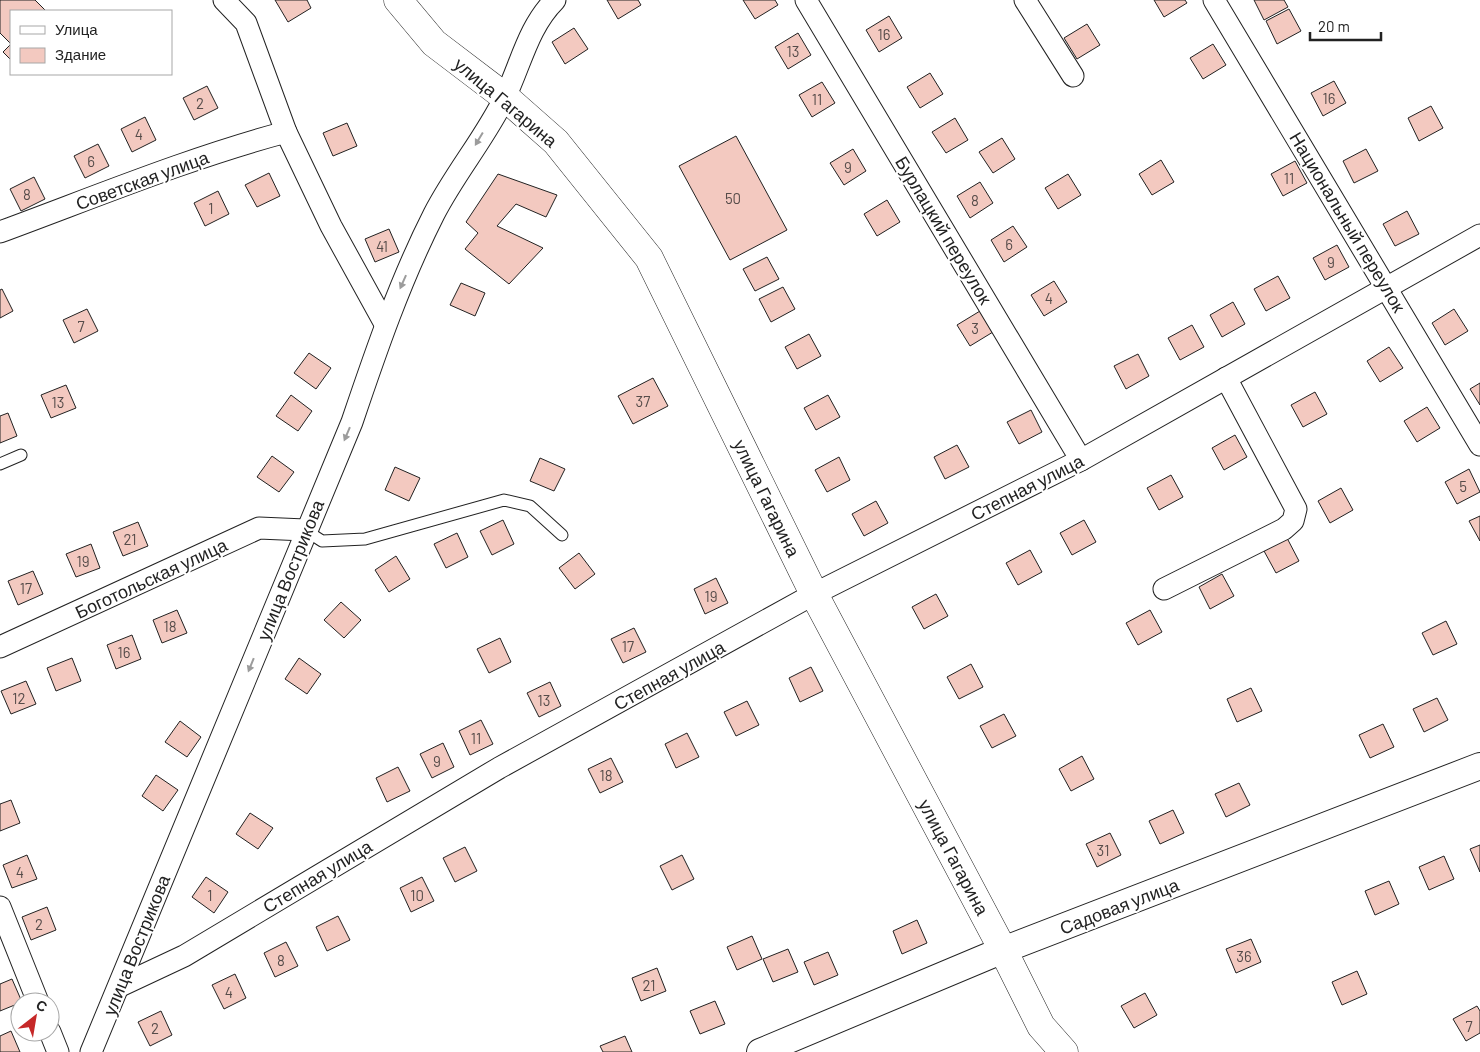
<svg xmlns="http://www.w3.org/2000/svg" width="1480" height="1052" font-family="Barlow,sans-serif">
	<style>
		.building { fill: #f3c9c0; stroke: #222 }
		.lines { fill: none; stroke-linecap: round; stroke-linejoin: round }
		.service-casing { stroke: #222; stroke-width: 13 }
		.minor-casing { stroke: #222; stroke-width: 23 }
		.tertiary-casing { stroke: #222; stroke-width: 28 }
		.primary-casing { stroke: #222; stroke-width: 29 }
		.service { stroke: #fff; stroke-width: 11 }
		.minor { stroke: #fff; stroke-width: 21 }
		.tertiary { stroke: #fff; stroke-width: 26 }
		.primary { stroke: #fff; stroke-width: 28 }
		.oneway { fill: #9c9c9c }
		.labels { text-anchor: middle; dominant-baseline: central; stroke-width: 4; stroke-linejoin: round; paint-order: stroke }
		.number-label { font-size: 15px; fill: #564c4a }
		.street-label { font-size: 18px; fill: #222; stroke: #fff }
	</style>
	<rect width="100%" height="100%" fill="#fff"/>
	<g class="building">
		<path d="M0,0H35L46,11H11V60L3,52L11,44L0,33Z"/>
		<path d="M275,0H307L311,8L288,22Z"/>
		<path d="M607,0H638L641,5L618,19Z"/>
		<path d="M743,0H775L778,5L755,19Z"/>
		<path d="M1154,0H1185L1187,3L1164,17Z"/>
		<path d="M1254,0H1284L1288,7L1264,20Z"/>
		<path d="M1289,9L1301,31L1277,44L1266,21Z"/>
		<path d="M889,16L902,38L879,52L866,30Z"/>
		<path d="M1087,24L1100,45L1077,59L1064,38Z"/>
		<path d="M574,28L588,49L565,64L552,42Z"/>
		<path d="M798,33L811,55L788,69L775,47Z"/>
		<path d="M1213,44L1226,65L1203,79L1190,58Z"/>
		<path d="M930,73L943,94L920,108L907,87Z"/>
		<path d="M1334,81L1346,103L1323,116L1311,93Z"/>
		<path d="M822,82L835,103L812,117L799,95Z"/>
		<path d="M207,86L218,108L194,120L183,98Z"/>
		<path d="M1431,106L1443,128L1419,141L1408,118Z"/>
		<path d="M145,117L156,140L132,152L121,129Z"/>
		<path d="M955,118L968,140L946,153L932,132Z"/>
		<path d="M347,123L357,146L333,156L323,133Z"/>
		<path d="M736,136L787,230L730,260L679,166Z"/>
		<path d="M1002,138L1015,159L993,173L979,152Z"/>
		<path d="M98,144L109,166L85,178L74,156Z"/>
		<path d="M853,149L866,171L844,185L830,163Z"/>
		<path d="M1366,149L1378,171L1354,183L1343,161Z"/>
		<path d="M1161,160L1174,182L1152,195L1139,174Z"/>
		<path d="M1295,161L1307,183L1283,196L1271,174Z"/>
		<path d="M269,173L280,196L257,207L245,185Z"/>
		<path d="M498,174L557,195L546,217L516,204L497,226L543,248L509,284L465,249L478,233L466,222Z"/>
		<path d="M1068,174L1081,195L1058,209L1045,188Z"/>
		<path d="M34,177L45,199L21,211L10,189Z"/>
		<path d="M980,182L993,203L970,218L957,196Z"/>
		<path d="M218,191L229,214L205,226L194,203Z"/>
		<path d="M887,200L900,222L877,236L864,214Z"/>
		<path d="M1407,211L1419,234L1395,246L1383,224Z"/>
		<path d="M1013,226L1027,247L1004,262L991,240Z"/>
		<path d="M389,229L399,252L375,262L365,239Z"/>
		<path d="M1337,245L1349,267L1325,280L1313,258Z"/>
		<path d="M767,257L779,279L755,291L743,269Z"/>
		<path d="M1278,276L1290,298L1266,311L1254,289Z"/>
		<path d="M1054,281L1067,302L1044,316L1031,295Z"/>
		<path d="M461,283L485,293L475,316L450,305Z"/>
		<path d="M783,287L795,309L771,322L759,299Z"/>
		<path d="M2,289L13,311L0,318V290Z"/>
		<path d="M1233,302L1245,324L1222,337L1210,315Z"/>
		<path d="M87,309L98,331L74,343L63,320Z"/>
		<path d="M1454,309L1468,331L1445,345L1432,323Z"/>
		<path d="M980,311L993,332L970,346L957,325Z"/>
		<path d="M1192,325L1204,347L1180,360L1168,338Z"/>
		<path d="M809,334L821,356L797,369L785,347Z"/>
		<path d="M1389,347L1403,368L1380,382L1367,361Z"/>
		<path d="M309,353L331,368L316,389L294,373Z"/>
		<path d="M1138,354L1149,376L1126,389L1114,366Z"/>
		<path d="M653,378L668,406L633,424L618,396Z"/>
		<path d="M1480,383V405L1470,389Z"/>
		<path d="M66,385L76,408L51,418L41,395Z"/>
		<path d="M1315,392L1327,414L1303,427L1291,405Z"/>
		<path d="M291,395L312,411L298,431L276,416Z"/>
		<path d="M828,395L840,417L816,430L804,408Z"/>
		<path d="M1427,407L1440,428L1417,442L1404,421Z"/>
		<path d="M1031,410L1042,432L1019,444L1007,422Z"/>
		<path d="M8,413L17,436L0,443V416Z"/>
		<path d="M1235,435L1247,457L1224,470L1212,448Z"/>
		<path d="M957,445L969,467L945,479L934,457Z"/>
		<path d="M272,456L294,472L279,492L257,477Z"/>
		<path d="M839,457L850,480L827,492L815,470Z"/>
		<path d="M540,458L565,469L554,491L530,481Z"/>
		<path d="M395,467L420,478L409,501L385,490Z"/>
		<path d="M1469,469L1480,492L1457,504L1445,482Z"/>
		<path d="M1171,475L1183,497L1159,510L1147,488Z"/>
		<path d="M1341,488L1353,510L1330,523L1318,501Z"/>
		<path d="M876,501L888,523L864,536L852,514Z"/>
		<path d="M1480,516V541L1469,521Z"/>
		<path d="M503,520L514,544L492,555L480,531Z"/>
		<path d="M1084,520L1096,542L1072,555L1060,533Z"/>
		<path d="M138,522L148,546L123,556L113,532Z"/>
		<path d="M457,533L468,557L446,568L434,544Z"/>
		<path d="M1287,538L1299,561L1276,573L1264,551Z"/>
		<path d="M91,544L100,568L76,577L66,554Z"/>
		<path d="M1030,550L1042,572L1018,585L1006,563Z"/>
		<path d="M579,553L595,574L575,589L559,568Z"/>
		<path d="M396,556L410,579L389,592L375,570Z"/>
		<path d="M33,571L43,594L18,605L8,581Z"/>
		<path d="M1222,574L1234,596L1210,609L1199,587Z"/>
		<path d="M716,578L728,603L705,614L694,589Z"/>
		<path d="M936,594L948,616L924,629L912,607Z"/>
		<path d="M341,602L361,620L344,638L324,620Z"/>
		<path d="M177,610L187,633L162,643L153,620Z"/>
		<path d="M1150,610L1162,632L1138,645L1126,623Z"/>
		<path d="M1446,621L1457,644L1433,655L1422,633Z"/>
		<path d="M634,628L646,652L623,663L611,639Z"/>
		<path d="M132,635L141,659L116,669L107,645Z"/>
		<path d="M500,638L511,662L489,673L477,649Z"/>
		<path d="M72,658L81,681L56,691L47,668Z"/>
		<path d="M299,658L321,674L307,694L285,679Z"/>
		<path d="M971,664L983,687L959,699L947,677Z"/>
		<path d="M811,667L823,691L800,702L789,678Z"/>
		<path d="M26,681L36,704L11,714L1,691Z"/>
		<path d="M550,682L561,706L539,717L527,693Z"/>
		<path d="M1251,688L1262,711L1237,722L1227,699Z"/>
		<path d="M1437,698L1448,720L1424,732L1413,709Z"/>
		<path d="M747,701L759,725L736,736L724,712Z"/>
		<path d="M1004,714L1016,736L992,748L980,726Z"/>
		<path d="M481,720L493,744L470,755L459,731Z"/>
		<path d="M180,721L201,737L187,757L165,742Z"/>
		<path d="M1383,724L1394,747L1370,758L1359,735Z"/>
		<path d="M687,733L699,757L676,768L665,744Z"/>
		<path d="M443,743L454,767L432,778L420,754Z"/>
		<path d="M1082,756L1094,779L1071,791L1059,769Z"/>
		<path d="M611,758L623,782L600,793L588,769Z"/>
		<path d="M398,767L410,791L387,802L376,778Z"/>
		<path d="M156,775L178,790L163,811L142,796Z"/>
		<path d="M1239,783L1250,805L1226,817L1215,794Z"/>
		<path d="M11,800L20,823L0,831V804Z"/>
		<path d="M1173,810L1184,833L1160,844L1149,821Z"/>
		<path d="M250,813L273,828L258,849L236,834Z"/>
		<path d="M1110,833L1121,855L1097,867L1086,844Z"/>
		<path d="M1480,845V872L1470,849Z"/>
		<path d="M465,847L477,871L455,882L443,858Z"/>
		<path d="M27,855L37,879L12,888L3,865Z"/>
		<path d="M682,855L694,879L672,890L660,866Z"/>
		<path d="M1444,856L1454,879L1429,890L1419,867Z"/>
		<path d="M206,877L228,892L214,913L192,897Z"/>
		<path d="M422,877L434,901L411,912L400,888Z"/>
		<path d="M1389,881L1399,904L1375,915L1365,891Z"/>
		<path d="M47,907L56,930L31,940L22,917Z"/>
		<path d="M338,916L350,940L327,951L316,927Z"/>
		<path d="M917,920L927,943L902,954L893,931Z"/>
		<path d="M752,936L762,959L737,970L727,947Z"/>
		<path d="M1251,939L1261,962L1236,973L1226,949Z"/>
		<path d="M286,942L298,966L275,977L264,953Z"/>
		<path d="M788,949L798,972L773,982L763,959Z"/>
		<path d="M828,952L838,975L814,985L804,962Z"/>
		<path d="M657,968L666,991L641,1001L632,978Z"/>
		<path d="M1357,971L1367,994L1342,1005L1332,982Z"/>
		<path d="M235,974L246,998L224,1009L212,985Z"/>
		<path d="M12,979L22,1002L0,1011V984Z"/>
		<path d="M1145,993L1157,1015L1134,1028L1121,1006Z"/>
		<path d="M715,1001L725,1024L700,1034L690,1011Z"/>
		<path d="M1477,1006L1480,1011V1033L1466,1041L1453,1019Z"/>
		<path d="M161,1011L172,1035L150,1046L138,1022Z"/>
		<path d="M11,1031L20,1052H0V1036Z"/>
		<path d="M625,1036L632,1052H603L600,1046Z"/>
	</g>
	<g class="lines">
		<defs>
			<g id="service">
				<path d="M0,464L21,455"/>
				<path d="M305,530L322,541L365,539L504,500L530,506L562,535"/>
			</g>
			<g id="minor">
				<path d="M224,0L246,23L286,132"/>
				<path d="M806,0L1081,460"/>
				<path d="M1025,0L1073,76"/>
				<path d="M1214,0L1480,445"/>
				<path d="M0,232C95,197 189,158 286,132L331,226L385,324"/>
				<path d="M1164,589L1284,529L1293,521L1296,509L1226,378"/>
				<path d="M0,647L259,528L305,530"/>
				<path d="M0,907L38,1002"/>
				<path d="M120,986L184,956L499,768L814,594L1081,460L1480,235"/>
				<path d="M50,1032L58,1052"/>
				<path d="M91,1052L352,422C376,351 400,281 434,214C455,173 485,138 505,97C521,64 528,27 555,0"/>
			</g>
			<path id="tertiary" d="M760,1052L1003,950L1480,766"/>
			<path id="primary" d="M398,0L434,43L505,97L556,142L649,258L814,594L1003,950L1041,1026L1064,1052"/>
		</defs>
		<use href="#service" class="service-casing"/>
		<use href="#minor" class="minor-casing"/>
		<use href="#tertiary" class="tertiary-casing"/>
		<use href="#primary" class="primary-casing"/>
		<use href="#service" class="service"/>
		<use href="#minor" class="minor"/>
		<use href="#tertiary" class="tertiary"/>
		<use href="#primary" class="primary"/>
	</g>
	<defs><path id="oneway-solid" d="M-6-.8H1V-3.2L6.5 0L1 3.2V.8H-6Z" transform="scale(1.25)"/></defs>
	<g class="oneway">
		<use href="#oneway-solid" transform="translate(479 139) rotate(121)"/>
		<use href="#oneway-solid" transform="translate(403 282) rotate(114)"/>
		<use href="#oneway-solid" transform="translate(347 434) rotate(113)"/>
		<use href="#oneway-solid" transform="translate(251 665) rotate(112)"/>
	</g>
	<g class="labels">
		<g class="number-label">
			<text x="884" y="34">16</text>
			<text x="793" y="51">13</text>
			<text x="1329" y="98">16</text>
			<text x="817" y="99">11</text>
			<text x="200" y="103">2</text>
			<text x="139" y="134">4</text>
			<text x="91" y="161">6</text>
			<text x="848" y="167">9</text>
			<text x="1289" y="178">11</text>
			<text x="27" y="194">8</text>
			<text x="733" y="198">50</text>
			<text x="975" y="200">8</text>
			<text x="211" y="208">1</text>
			<text x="1009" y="244">6</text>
			<text x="382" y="246">41</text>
			<text x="1331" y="262">9</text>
			<text x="1049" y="298">4</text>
			<text x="81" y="326">7</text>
			<text x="975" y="328">3</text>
			<text x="643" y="401">37</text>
			<text x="58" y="402">13</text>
			<text x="1463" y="486">5</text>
			<text x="130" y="539">21</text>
			<text x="83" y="561">19</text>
			<text x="26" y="588">17</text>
			<text x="711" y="596">19</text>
			<text x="170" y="626">18</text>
			<text x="628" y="646">17</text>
			<text x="124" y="652">16</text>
			<text x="19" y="698">12</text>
			<text x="544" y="700">13</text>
			<text x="476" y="738">11</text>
			<text x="437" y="761">9</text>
			<text x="606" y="775">18</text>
			<text x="1103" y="850">31</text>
			<text x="20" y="872">4</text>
			<text x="210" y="895">1</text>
			<text x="417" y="895">10</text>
			<text x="39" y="924">2</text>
			<text x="1244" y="956">36</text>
			<text x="281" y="960">8</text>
			<text x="649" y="985">21</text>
			<text x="229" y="992">4</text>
			<text x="1469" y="1026">7</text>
			<text x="155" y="1028">2</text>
		</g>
		<g class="street-label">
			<text transform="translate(506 102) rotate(40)">улица Гагарина</text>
			<text transform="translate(142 180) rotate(-20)">Советская улица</text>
			<text transform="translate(1348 222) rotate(59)">Национальный переулок</text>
			<text transform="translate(944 230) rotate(59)">Бурлацкий переулок</text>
			<text transform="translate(1027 487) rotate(-27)">Степная улица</text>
			<text transform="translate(767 498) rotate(64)">улица Гагарина</text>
			<text transform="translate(290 570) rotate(-68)">улица Вострикова</text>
			<text transform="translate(151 578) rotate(-25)">Боготольская улица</text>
			<text transform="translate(669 675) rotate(-29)">Степная улица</text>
			<text transform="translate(954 857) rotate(62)">улица Гагарина</text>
			<text transform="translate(317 876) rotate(-31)">Степная улица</text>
			<text transform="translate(1119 906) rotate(-21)">Садовая улица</text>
			<text transform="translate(136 945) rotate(-68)">улица Вострикова</text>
		</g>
	</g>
	<rect x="10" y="10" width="162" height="65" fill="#ffffff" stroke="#a7a7a7"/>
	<rect x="20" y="26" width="25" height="8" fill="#ffffff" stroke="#a7a7a7"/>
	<text x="55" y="35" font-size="15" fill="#222222">Улица</text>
	<rect x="20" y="48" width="25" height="15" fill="#f3c9c0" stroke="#a7a7a7"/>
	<text x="55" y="60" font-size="15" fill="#222222">Здание</text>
	<g transform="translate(35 1017) rotate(31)"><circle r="24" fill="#ffffff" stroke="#a7a7a7"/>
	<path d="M0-4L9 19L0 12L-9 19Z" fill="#c62828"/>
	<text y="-8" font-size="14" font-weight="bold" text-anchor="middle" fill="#222222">С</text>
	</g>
	<path d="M1310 32v8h71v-8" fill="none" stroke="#222222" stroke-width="2.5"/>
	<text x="1318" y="32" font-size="15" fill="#222222" stroke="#ffffff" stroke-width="4" paint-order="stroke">20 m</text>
</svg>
